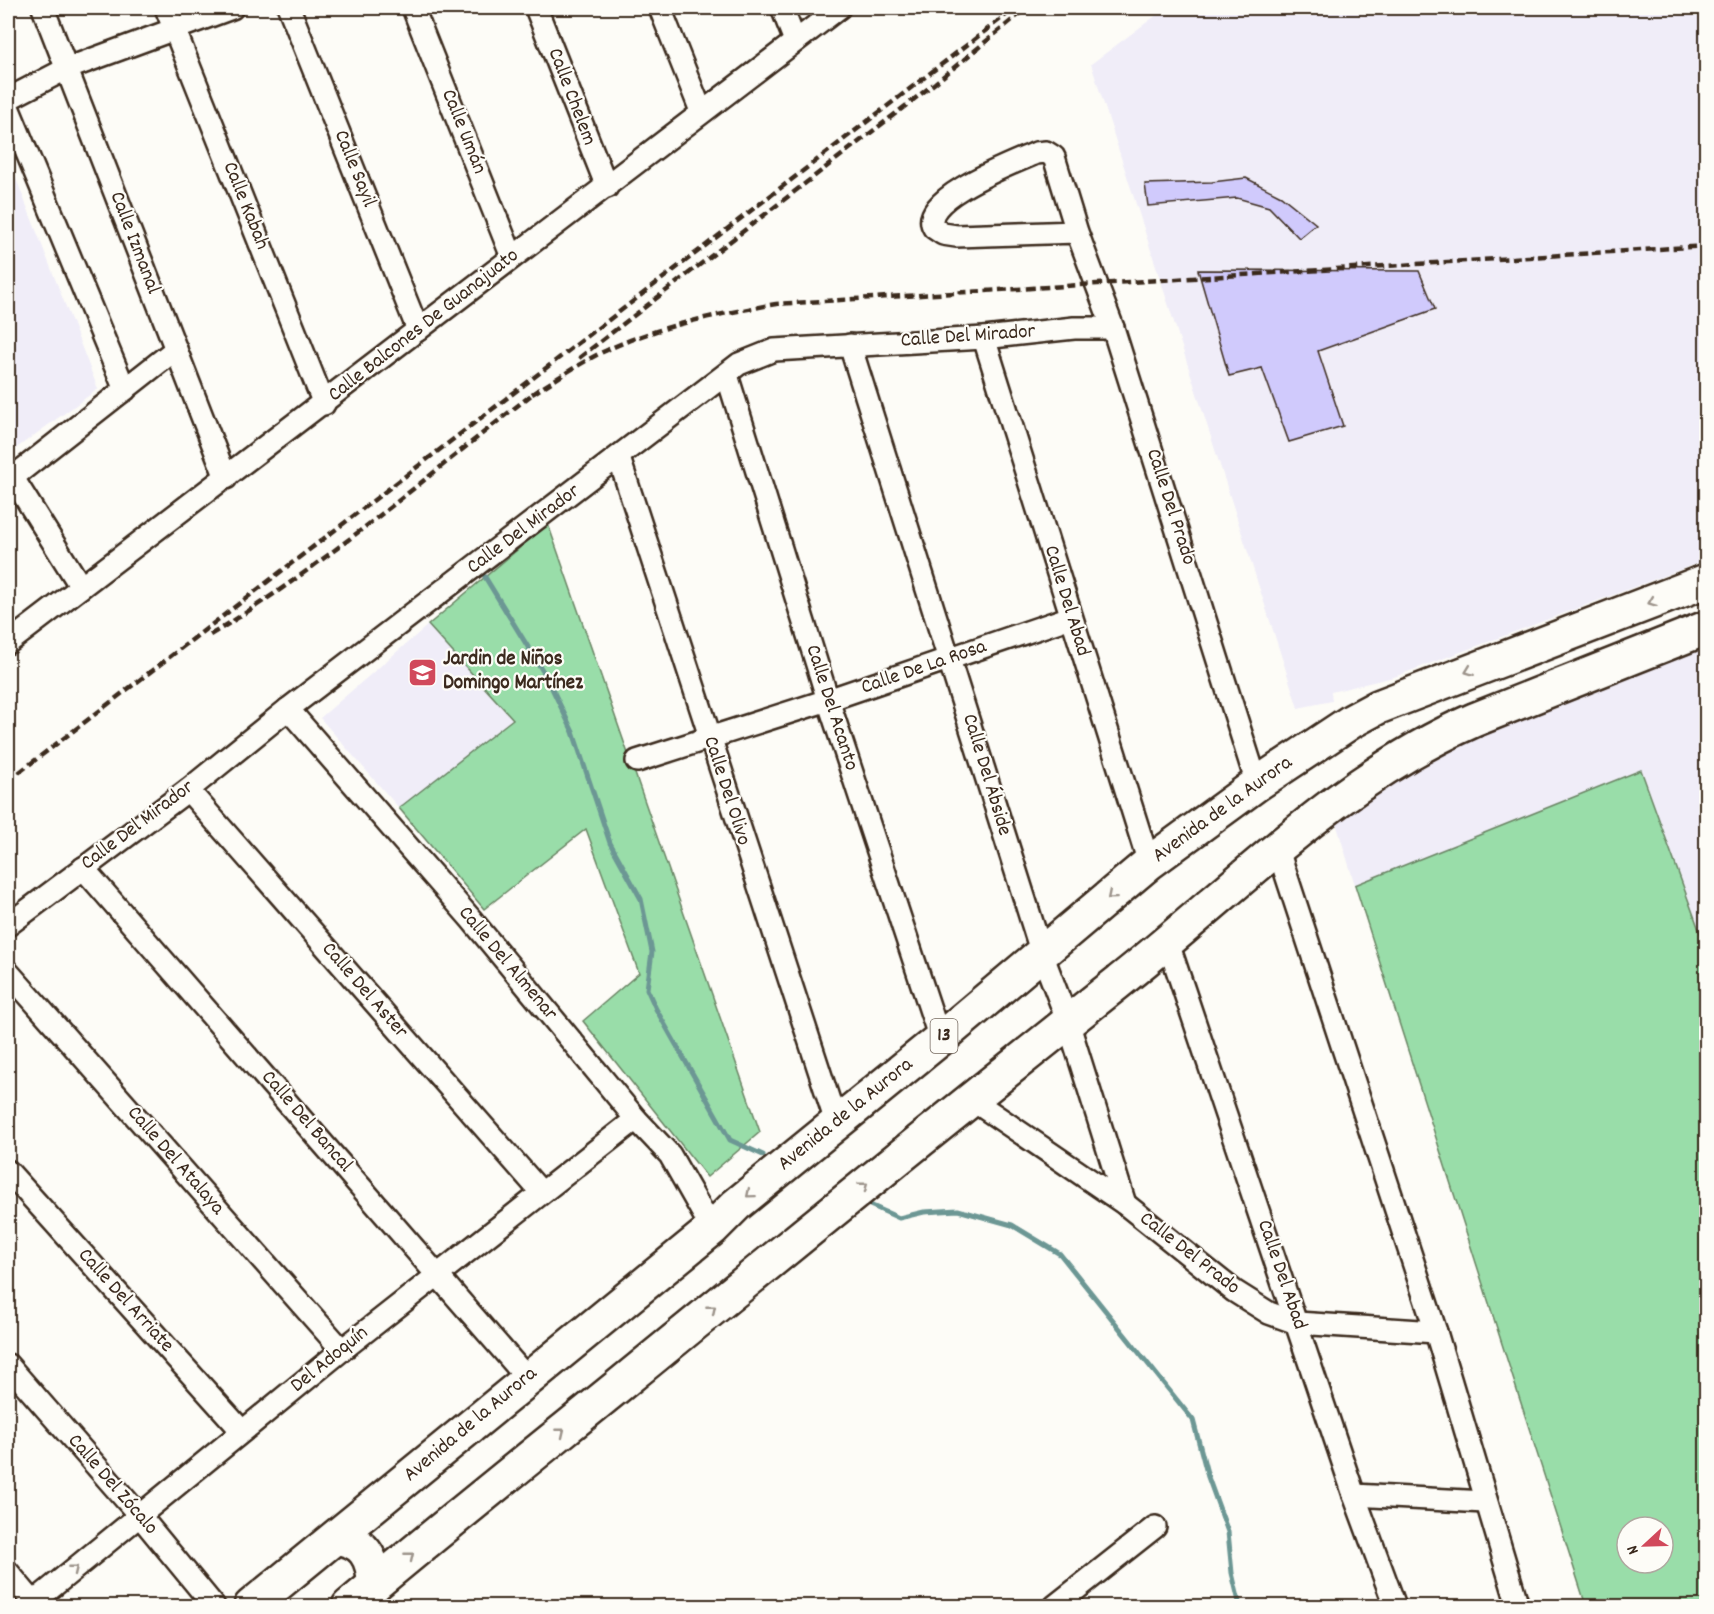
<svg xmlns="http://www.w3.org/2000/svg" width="1714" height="1614" font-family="Dekko,sans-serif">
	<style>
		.built { fill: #f0edf8 }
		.green { fill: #99dda9; stroke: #6a8464; stroke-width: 1.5; fill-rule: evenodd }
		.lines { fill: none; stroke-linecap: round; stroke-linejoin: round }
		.stream { stroke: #6c9794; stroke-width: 5 }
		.building { fill: #d0cafc; stroke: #3b2a1e; stroke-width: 1.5 }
		.street-casing { stroke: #3b2a1e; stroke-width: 26 }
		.primary-casing { stroke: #3b2a1e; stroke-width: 38 }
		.street { stroke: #fdfcf7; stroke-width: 21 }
		.primary { stroke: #fdfcf7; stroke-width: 33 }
		.rail { stroke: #3b2a1e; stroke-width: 4.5; stroke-dasharray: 9 4.5; stroke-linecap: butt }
		.oneway { stroke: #9c938a }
		.labels { text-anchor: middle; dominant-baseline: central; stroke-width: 4.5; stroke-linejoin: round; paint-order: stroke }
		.shield { fill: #fdfcf7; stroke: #75695f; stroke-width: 1.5 }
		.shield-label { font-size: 20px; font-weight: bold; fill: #3b2a1e }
		.street-label { font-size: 21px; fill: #3b2a1e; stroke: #fdfcf7 }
		.poi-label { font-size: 21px; font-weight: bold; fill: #3b2a1e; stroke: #fdfcf7; text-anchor: start }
	</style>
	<rect width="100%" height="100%" fill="#fdfcf7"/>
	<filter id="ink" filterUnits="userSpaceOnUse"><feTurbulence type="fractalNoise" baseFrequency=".0167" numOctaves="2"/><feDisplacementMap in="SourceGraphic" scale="12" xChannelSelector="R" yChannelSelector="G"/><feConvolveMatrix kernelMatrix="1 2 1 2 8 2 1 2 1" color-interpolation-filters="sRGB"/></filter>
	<g filter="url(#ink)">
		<g class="built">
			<path d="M1166,8H1706V560L1394,677L1331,692L1332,701L1298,708L1091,64Z"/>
			<path d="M8,158L98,389L11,452L8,445Z"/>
			<path d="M428,625L513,719L399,808L320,718Z"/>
			<path d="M1706,644V949L1641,770L1355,885L1336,823L1388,784L1474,733Z"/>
		</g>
		<g class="green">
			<path d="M548,524L760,1132L707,1177L583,1021L639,973L586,829L484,909L399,808L513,719L428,625Z"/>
			<path d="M1641,770L1706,949V1606H1586L1355,885ZM1627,1527H1663V1563H1627Z"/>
		</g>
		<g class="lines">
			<g class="stream">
				<path d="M485,577L547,678L573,732L610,843L641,899L652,952L647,989L656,1009L730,1140L763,1155"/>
				<path d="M870,1205L899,1218L924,1212L958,1210L1012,1225L1060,1254L1193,1420L1208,1477L1228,1532L1232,1573L1240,1606"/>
			</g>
		</g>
		<g class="building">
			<path d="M1246,178L1281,196L1316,224L1299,238L1269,207L1237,198L1148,206L1145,184L1212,182Z"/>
			<path d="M1198,270L1419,271L1435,309L1318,351L1343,426L1289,442L1262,368L1229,376Z"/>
		</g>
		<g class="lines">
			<defs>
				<g id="street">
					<path d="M43,8L226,478"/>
					<path d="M166,8L324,404"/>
					<path d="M289,8L418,330"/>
					<path d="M413,8L512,257"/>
					<path d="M536,8L607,187"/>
					<path d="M660,8L701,111"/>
					<path d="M782,8L795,41"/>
					<path d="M8,99L66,69L232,8"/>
					<path d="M8,107L125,390"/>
					<path d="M1077,232L956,236L943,234L934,228C916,199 1016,162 1036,153L1046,152L1054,157L1077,232L1113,328L1257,784"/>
					<path d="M984,338L1149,863"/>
					<path d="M850,345L1042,954L1068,1022L1125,1204"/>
					<path d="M727,375L828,700L940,1039"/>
					<path d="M619,458L836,1122"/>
					<path d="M8,470L81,587"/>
					<path d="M8,481L176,349"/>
					<path d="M8,643L839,8"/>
					<path d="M288,709L471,919L636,1119L670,1155L712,1229"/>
					<path d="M637,761L828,700L1071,617"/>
					<path d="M188,790L541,1192"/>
					<path d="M1277,847L1436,1332L1518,1606"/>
					<path d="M83,868L527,1378"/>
					<path d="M8,925L188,790L288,709L739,364L774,350L984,338L1074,328H1113"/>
					<path d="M1168,943L1354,1495L1395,1606"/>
					<path d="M8,972L342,1350"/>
					<path d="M971,1099L1125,1204L1234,1291L1269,1313L1297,1323L1436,1332"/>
					<path d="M8,1171L242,1431"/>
					<path d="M8,1365L140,1516L214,1606"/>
					<path d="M1354,1495L1485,1502"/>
					<path d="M8,1572L34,1603"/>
					<path d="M29,1606L342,1350L636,1119"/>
					<path d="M1055,1606L1155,1527"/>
				</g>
				<g id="primary">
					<path d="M335,1538C363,1539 374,1558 374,1585"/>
					<path d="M251,1606L712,1229L736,1205L940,1039L1149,863L1257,784L1352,721L1378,707L1706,581"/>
					<path d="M349,1606C437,1532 527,1460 617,1387C782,1252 948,1117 1116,984C1233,892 1335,781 1474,720L1706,628"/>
				</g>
			</defs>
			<use href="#street" class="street-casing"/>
			<use href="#primary" class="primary-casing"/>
			<use href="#street" class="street"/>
			<use href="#primary" class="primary"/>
			<g class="rail">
				<path d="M579,358L935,83L1027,8"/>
				<path d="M532,394C552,382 571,369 591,358C647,328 713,315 776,304L1706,246"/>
				<path d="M210,635C327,565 431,472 539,389"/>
				<path d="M8,781L1015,8"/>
			</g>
		</g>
		<defs><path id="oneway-chevron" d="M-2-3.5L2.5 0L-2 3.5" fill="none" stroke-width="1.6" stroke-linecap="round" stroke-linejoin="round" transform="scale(1.5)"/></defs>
		<g class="oneway">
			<use href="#oneway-chevron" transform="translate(1652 602) rotate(159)"/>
			<use href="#oneway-chevron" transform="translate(1469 671) rotate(159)"/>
			<use href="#oneway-chevron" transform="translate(1111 896) rotate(140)"/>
			<use href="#oneway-chevron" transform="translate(864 1186) rotate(-38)"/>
			<use href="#oneway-chevron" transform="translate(750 1194) rotate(140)"/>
			<use href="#oneway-chevron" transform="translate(712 1309) rotate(-39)"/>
			<use href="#oneway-chevron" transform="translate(561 1432) rotate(-39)"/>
			<use href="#oneway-chevron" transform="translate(410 1556) rotate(-39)"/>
			<use href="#oneway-chevron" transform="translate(74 1569) rotate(-39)"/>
		</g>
	</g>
	<defs>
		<symbol id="school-square" viewBox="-11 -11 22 22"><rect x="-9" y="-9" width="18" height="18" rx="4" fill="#d1495b" stroke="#fdfcf7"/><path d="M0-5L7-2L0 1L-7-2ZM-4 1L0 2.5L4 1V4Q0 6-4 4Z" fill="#fff"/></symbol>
	</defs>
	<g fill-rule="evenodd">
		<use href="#school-square" x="406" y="656" width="33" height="33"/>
	</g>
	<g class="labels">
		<rect class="shield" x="930.5" y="1019" width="27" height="34" rx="4.5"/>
		<g class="shield-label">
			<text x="944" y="1036">13</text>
		</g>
		<g class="street-label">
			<text transform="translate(571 97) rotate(69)">Calle Chelem</text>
			<text transform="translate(463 132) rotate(68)">Calle Umán</text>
			<text transform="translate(354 169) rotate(68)">Calle Sayil</text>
			<text transform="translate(245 206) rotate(68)">Calle Kabah</text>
			<text transform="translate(134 243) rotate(69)">Calle Izmanal</text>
			<text transform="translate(424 326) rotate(-38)">Calle Balcones De Guanajuato</text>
			<text transform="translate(968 337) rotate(-4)">Calle Del Mirador</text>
			<text transform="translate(1170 507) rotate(72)">Calle Del Prado</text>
			<text transform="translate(524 530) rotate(-37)">Calle Del Mirador</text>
			<text transform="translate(1066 601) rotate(73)">Calle Del Abad</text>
			<text transform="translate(924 668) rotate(-19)">Calle De La Rosa</text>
			<text transform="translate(831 708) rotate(72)">Calle Del Acanto</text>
			<text transform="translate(986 775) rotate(73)">Calle Del Ábside</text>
			<text transform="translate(726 791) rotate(72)">Calle Del Olivo</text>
			<text transform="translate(1223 810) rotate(-36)">Avenida de la Aurora</text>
			<text transform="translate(138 826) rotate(-37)">Calle Del Mirador</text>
			<text transform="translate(507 964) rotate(50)">Calle Del Almenar</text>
			<text transform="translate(364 991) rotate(49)">Calle Del Aster</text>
			<text transform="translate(846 1115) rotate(-39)">Avenida de la Aurora</text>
			<text transform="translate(306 1122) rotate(49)">Calle Del Bancal</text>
			<text transform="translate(175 1161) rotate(49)">Calle Del Atalaya</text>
			<text transform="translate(1189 1254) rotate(38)">Calle Del Prado</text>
			<text transform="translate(1281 1275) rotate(71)">Calle Del Abad</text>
			<text transform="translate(125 1301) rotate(48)">Calle Del Arriate</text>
			<text transform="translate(330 1360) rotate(-39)">Del Adoquín</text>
			<text transform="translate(471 1425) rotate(-40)">Avenida de la Aurora</text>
			<text transform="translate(112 1485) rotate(49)">Calle Del Zócalo</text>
		</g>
		<g class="poi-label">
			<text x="443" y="660">Jardin de Niños<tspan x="443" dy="24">Domingo Martínez</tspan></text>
		</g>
	</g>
	<rect width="1714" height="1614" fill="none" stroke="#fdfcf7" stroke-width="30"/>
	<rect x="15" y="15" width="1684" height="1584" fill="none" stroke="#3b2a1e" stroke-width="2" filter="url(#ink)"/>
	<g transform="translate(1645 1545) rotate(248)"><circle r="28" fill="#fdfcf7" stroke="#afa8a0" stroke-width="1.5"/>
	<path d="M0-4.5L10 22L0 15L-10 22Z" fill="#d1495b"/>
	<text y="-9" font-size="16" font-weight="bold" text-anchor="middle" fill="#3b2a1e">N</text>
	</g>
</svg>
